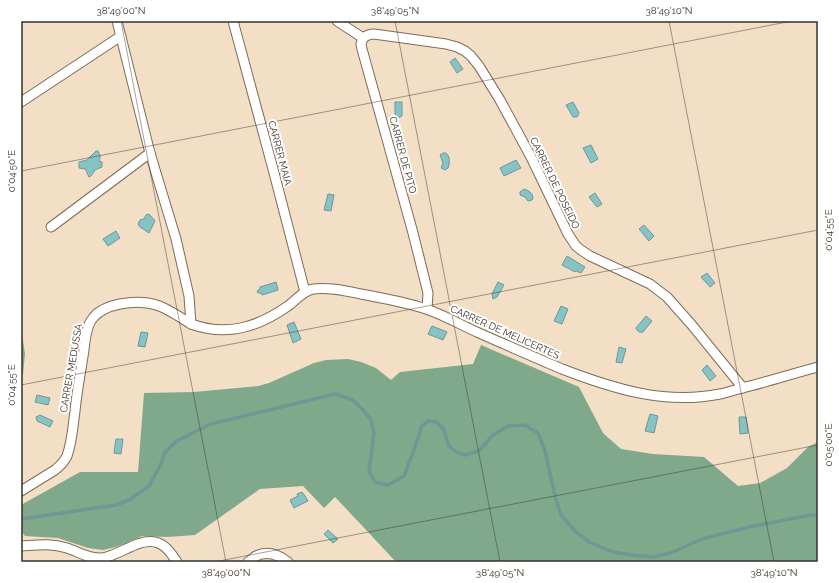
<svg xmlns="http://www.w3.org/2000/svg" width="839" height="583" font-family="Raleway,sans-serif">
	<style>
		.forest { fill: #80a98b }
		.water { fill: #86c3c5; stroke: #6f9796 }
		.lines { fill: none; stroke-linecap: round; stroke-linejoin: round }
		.stream { stroke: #6f9796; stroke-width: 3.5 }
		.minor-casing { stroke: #7e6c56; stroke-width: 11 }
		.minor { stroke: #fff; stroke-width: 9 }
		.ticks { fill: none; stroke: #393128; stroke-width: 1; stroke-opacity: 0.45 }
		.labels { text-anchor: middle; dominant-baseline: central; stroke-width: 4; stroke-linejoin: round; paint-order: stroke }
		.street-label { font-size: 10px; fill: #393128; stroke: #fff }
		.neatline { fill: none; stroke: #393128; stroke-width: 1.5 }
		.ticks-label { font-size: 10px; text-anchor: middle; fill: #393128 }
	</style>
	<rect width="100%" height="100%" fill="#f3dfc6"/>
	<g class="forest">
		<path d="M21,327L25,354L21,393Z"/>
		<path d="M481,345L579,387L603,433L621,449L653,454L704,457L738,486L760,483L787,468L808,447L818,442V562H396L368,532L335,497L324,508L303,486L260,489L195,535L167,537L142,536L116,547L103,550L88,548L58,538L25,536L21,531V505L80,472H138L144,393L194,392L258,386L269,383L314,363L326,360L348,359L361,362L376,368L391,380L400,372L473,364Z"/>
	</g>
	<g class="water">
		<path d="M455,58L463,69L457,73L450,62Z"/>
		<path d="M395,102H402V116L398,118L395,115Z"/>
		<path d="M573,102L579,113L577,117H573L566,105Z"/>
		<path d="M591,145L598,159L591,163L583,148Z"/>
		<path d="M96,151H98C100,155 101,157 99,161L102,162V167L95,170L91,176L89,177C87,174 87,171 85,169L79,168V162L87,160Z"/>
		<path d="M443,153H446C450,156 450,163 448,168L445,170L441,168L443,163L440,155Z"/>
		<path d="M516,160L521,168L504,176L500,168Z"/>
		<path d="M524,189C528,190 533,193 533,198L532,200L528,201L525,197L520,195V192Z"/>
		<path d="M595,193L602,204L597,207L589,197Z"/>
		<path d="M328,194L334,195L331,211L324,210Z"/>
		<path d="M149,214L155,221L149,233L140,227L138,224L140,220L144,219L146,215Z"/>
		<path d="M644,225L654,236L649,241L639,229Z"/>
		<path d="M116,231L120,238L108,246L103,239Z"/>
		<path d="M567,256L585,267L581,273L576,271L575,272L562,265Z"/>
		<path d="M707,273L715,283L710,287L701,277Z"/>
		<path d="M276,282L278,290L262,295L261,293H258L257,292L258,290L260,289V287Z"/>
		<path d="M498,282L504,285L497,297L493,299L492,294Z"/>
		<path d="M561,306L568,309L562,324L554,321Z"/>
		<path d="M646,316L652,321L643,332C639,333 637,331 636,328Z"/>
		<path d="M294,322L301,339L293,343L287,325Z"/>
		<path d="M432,326L447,332L443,340L428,334Z"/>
		<path d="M141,332L148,333L145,347L138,346Z"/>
		<path d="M619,347L626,349L622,363L616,362Z"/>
		<path d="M707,365L716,376L710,381L702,370Z"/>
		<path d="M37,395L50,398L48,405L35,402Z"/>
		<path d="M650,414L658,416L654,433L645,431Z"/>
		<path d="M40,415L53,421L50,427L37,421L36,417Z"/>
		<path d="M739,417H746L748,433L740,434Z"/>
		<path d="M116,439H123L121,454L114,453Z"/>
		<path d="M302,492L305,496L308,501L294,508L290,500L298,496L297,494Z"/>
		<path d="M328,530L338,539L333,543L324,534Z"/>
	</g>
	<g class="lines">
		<path class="stream" d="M21,519L116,505L129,500L149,486L160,466L165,452L177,441L211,424L335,394L353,400L364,411L371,420L374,433L369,472L375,482L388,485L404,476L419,436L421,427L428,421L437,422L444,430L449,446L456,452L465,455L479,451L493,435L508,426L525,425L538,433L545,451L555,496L561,515L575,531L589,542L613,552L631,555L653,557L673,552L702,539L749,527L811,515H818"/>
		<defs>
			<g id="minor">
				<path d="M233,21L273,169L305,292"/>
				<path d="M337,21L363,38"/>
				<path d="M363,38C367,35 370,34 374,34L446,44L457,47L465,51L471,56L479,66L500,100L531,157L568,234L576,246L581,250L590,256L650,284L667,297L691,324L743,388"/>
				<path d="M363,38L361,44L362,49L413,233L428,293L427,309"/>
				<path d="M21,102L121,36"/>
				<path d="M51,227L150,153"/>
				<path d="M191,324C227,337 258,327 288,306C296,300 303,291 313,289C329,287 346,291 361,294C383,298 405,302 426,309C444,315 461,325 479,333C506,345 534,357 562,369C614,389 665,405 720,394C730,392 740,388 750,386C773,380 795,373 818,367"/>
				<path d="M21,491L55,470C60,466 64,462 67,456C72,442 73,426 75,411C77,390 81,370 84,350C85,340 86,326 93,318C99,310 110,306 120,304C152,298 165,307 191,324L189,296L176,239L150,153L117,21"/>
				<path d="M21,546C38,545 50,543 67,548C79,552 89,559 102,558C119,556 138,538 155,542C165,544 171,553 177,562"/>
				<path d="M248,562C251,560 254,557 256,556C268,550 279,555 288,562"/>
			</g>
		</defs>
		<use href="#minor" class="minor-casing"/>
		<use href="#minor" class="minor"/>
	</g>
	<path class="ticks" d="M121,21L226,562M395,21L500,562M669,21L774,562M21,171L792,21M21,385L818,230M214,562L818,445"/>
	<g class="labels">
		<g class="street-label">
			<text transform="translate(280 153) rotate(75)">CARRER MAIA</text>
			<text transform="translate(403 155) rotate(75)">CARRER DE PITO</text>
			<text transform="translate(555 183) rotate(64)">CARRER DE POSEIDO</text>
			<text transform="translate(505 332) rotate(24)">CARRER DE MELICERTES</text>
			<text transform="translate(71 368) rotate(-80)">CARRER MEDUSSA</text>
		</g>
	</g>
	<rect width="839" height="583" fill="none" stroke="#ffffff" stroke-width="44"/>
	<rect x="22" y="22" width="795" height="539" class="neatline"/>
	<g class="ticks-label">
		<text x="121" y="14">38°49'00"N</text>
		<text x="395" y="14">38°49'05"N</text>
		<text x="669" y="14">38°49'10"N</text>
		<text transform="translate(11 171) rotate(-90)" y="4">0°04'50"E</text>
		<text transform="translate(828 230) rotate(-90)" y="4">0°04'55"E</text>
		<text transform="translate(11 385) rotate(-90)" y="4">0°04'55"E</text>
		<text transform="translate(828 445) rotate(-90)" y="4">0°05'00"E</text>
		<text x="226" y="576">38°49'00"N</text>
		<text x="500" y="576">38°49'05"N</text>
		<text x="774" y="576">38°49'10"N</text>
	</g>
</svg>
